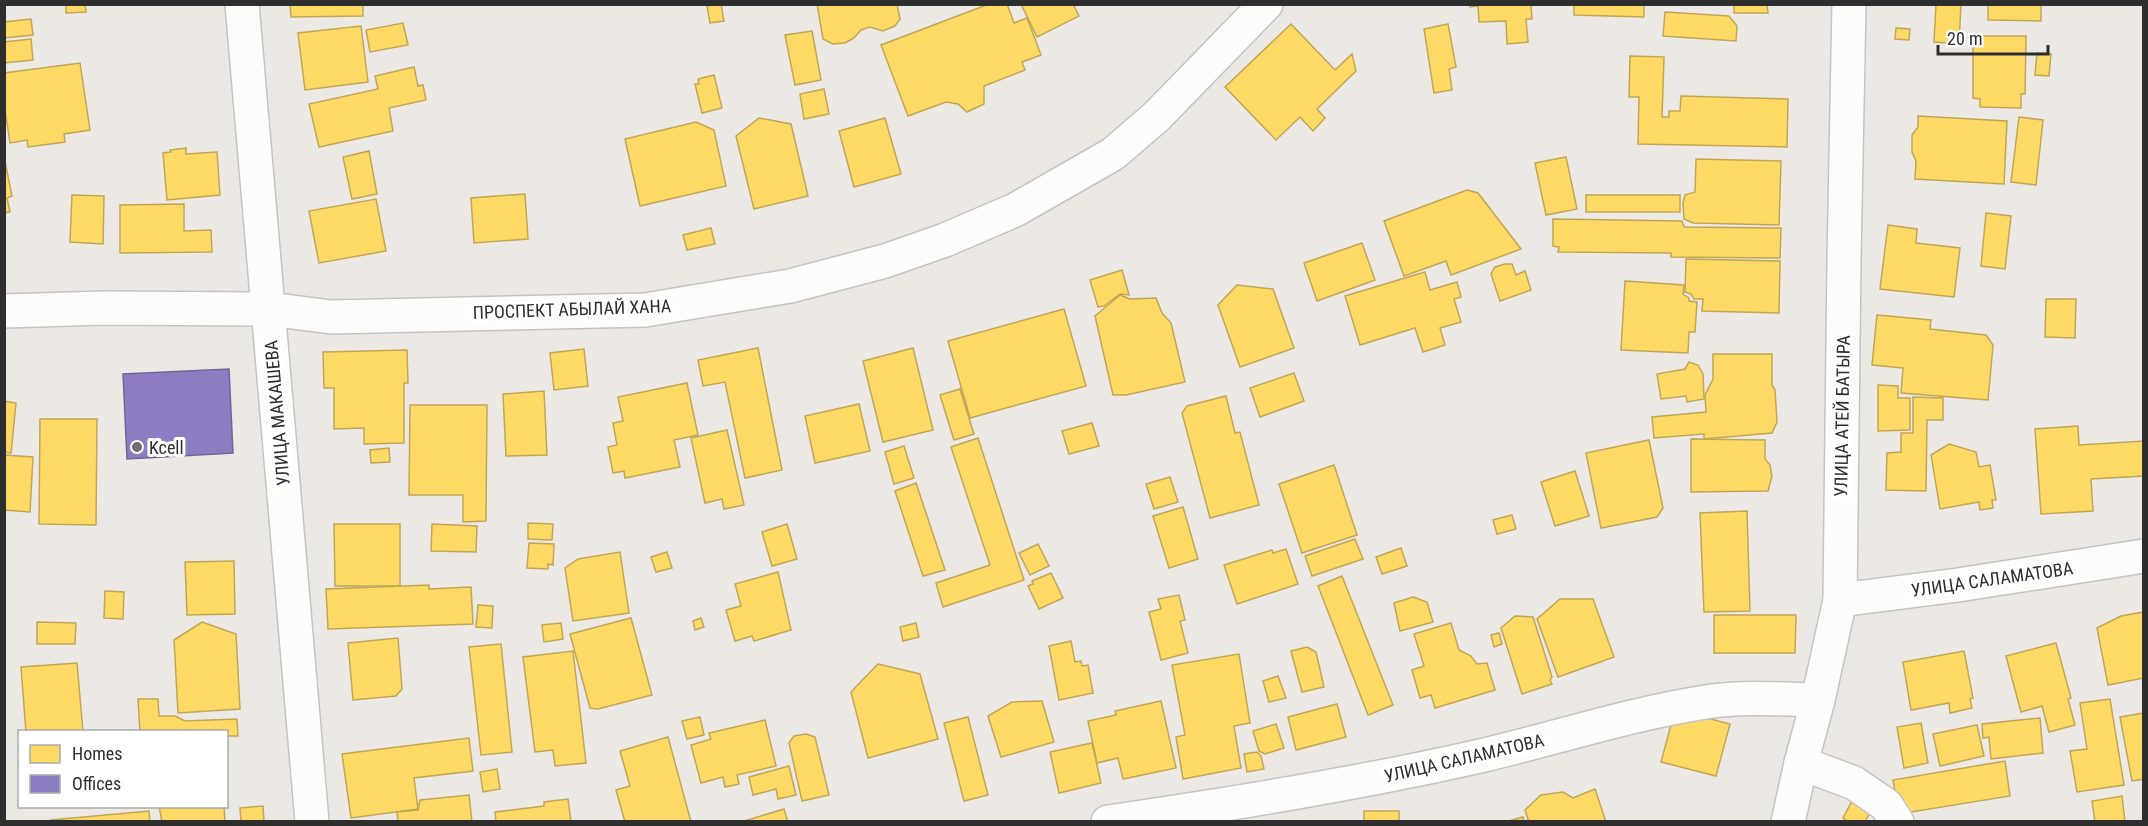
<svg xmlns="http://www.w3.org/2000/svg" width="2148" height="826" font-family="'Roboto Condensed',sans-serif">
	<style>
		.homes { fill: #ffd966; stroke: #c0a655; stroke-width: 1.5 }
		.offices { fill: #8e7cc3; stroke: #716596; stroke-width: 1.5 }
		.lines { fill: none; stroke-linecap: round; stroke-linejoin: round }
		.street-casing { stroke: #c5c4c5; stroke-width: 36 }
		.secondary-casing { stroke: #c5c4c5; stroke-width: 36 }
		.street { stroke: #fcfcfb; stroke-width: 33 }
		.secondary { stroke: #fcfcfb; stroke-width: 33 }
		.poi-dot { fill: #706f6e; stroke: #fff; stroke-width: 2 }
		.labels { text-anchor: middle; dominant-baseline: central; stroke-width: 6; stroke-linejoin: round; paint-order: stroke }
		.street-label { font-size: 18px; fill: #2e2e2e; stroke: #fff }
		.poi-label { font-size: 18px; fill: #2e2e2e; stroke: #fff; text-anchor: start }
	</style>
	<rect width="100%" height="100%" fill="#ece8e4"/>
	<g class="homes">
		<path d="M66,4H85L86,12L66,13Z"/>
		<path d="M290,4H363V16L291,17Z"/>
		<path d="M721,4L724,21L710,23L707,6Z"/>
		<path d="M817,4H897L900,19L895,26L883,31L870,27L861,30L854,38L845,43L833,44L823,39Z"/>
		<path d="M989,4H1007L1014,23L1027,18L1041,55L1022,62L1025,70L984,86V104L967,112L958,104L946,102L908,116L881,45Z"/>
		<path d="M1021,4H1073L1079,16L1037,37Z"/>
		<path d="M1470,4H1531L1532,19H1526L1528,42L1507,44L1506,21L1479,22L1478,6L1470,7Z"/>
		<path d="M1574,4H1644V17L1574,15Z"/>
		<path d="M1734,4H1785V5H1767L1768,13H1734Z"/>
		<path d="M1936,4H1961L1959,44L1934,42Z"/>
		<path d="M1988,4H2041V21L1988,20Z"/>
		<path d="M1665,12L1729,16L1737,26L1736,41L1663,36Z"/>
		<path d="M31,19L33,35L4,38V22Z"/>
		<path d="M403,23L408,45L370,52L366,30Z"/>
		<path d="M1291,24L1335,70L1352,54L1356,71L1317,109L1325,118L1313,131L1300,117L1276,140L1225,87Z"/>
		<path d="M1448,24L1456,67L1449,69L1452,90L1434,93L1424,29Z"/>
		<path d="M361,26L368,82L305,90L298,33Z"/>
		<path d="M1896,28L1910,29L1909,40L1895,39Z"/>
		<path d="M812,31L821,80L795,85L785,35Z"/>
		<path d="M1973,36H2026L2025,94H2021V108L1980,107V99L1973,98Z"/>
		<path d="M31,39L33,60L4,63V42Z"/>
		<path d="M2037,53L2051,54L2049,76L2035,75Z"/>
		<path d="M1630,56L1664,57L1662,117H1669V111H1680L1681,96L1788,99L1787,147L1638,144L1639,97H1629Z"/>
		<path d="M80,63L90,130L64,134L65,142L28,147L27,140L10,143L4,103V73Z"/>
		<path d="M414,67L418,86L423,85L426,100L389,108L393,131L319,147L309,104L378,89L375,76Z"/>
		<path d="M714,75L722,108L702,113L695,84H699L698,79Z"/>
		<path d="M824,89L829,114L804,119L800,94Z"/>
		<path d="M1918,116L2007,121L2004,184L1915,179L1916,161L1912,152V135L1918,127Z"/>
		<path d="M2019,117L2043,120L2036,185L2011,182Z"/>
		<path d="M759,118L791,124L808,196L754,209L736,136Z"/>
		<path d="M885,118L901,174L854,187L839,131Z"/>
		<path d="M696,122L714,130L726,186L640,206L625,139Z"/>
		<path d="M186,148V154L217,152L220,195L167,200L163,153L171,152L170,150Z"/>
		<path d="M369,151L377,194L352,199L343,157Z"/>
		<path d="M4,156L12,196L7,198L10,212L4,213Z"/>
		<path d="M1566,157L1577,209L1546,215L1535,163Z"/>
		<path d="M1696,159L1781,161L1779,225L1693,223L1684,219L1683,203L1685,195L1695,192Z"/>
		<path d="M1467,190L1478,193L1521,249L1451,275L1446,261L1404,276L1384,221Z"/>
		<path d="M525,194L528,239L474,243L471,198Z"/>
		<path d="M72,195L104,196L103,244L70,242Z"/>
		<rect x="1586" y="195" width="94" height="17"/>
		<path d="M376,199L386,251L319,263L309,211Z"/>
		<path d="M184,204V231L211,230L212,252L120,253V205Z"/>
		<path d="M1986,213L2011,216L2005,269L1981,266Z"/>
		<path d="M1553,219L1682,221L1684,227L1781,228L1780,258L1671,257V253L1558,252L1559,247L1553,246Z"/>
		<path d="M1888,225L1917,229L1916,243L1960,248L1954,297L1880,289Z"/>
		<path d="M711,228L715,244L687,250L683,235Z"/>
		<path d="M1362,243L1375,280L1317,301L1304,263Z"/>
		<path d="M1686,259L1780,261L1779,313L1702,311L1703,299H1694L1691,294L1685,292Z"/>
		<path d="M1505,264H1512L1516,275L1525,271L1531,290L1500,301L1491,274L1495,267Z"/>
		<path d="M1122,270L1129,295L1120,294L1104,306L1098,307L1090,280Z"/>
		<path d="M1425,272L1430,290L1457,282L1461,297L1454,299L1461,322L1440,328L1445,345L1423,352L1415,328L1360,345L1345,296Z"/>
		<path d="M1625,281L1684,285L1683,294L1689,298V301L1697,302L1695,332H1689L1688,353L1621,350Z"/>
		<path d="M1237,285L1273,289L1294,348L1240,367L1218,305Z"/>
		<path d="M1120,295L1130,299L1156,298L1162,313L1171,323L1185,382L1126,395H1113L1095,316Z"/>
		<path d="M2046,299H2076L2075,338L2045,337Z"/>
		<path d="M1064,309L1086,386L970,418L948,341Z"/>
		<path d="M1877,315L1931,320L1930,329L1986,335L1993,345L1988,400L1901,393L1903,368L1872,365Z"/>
		<path d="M758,348L782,470L745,478L725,382L703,386L698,360Z"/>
		<path d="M913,348L933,430L883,442L863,361Z"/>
		<path d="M584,349L588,386L554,390L550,353Z"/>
		<path d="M407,350L408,383H404V443L364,444V428L334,429V388H324L323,352Z"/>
		<path d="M1713,354H1772V385L1775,390L1777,422L1772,433L1704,439V434L1654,438L1652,417L1706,412L1705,395L1713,379Z"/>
		<path d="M1689,362L1698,365L1703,374L1704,399L1687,402L1686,396L1661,399L1657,374L1685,369Z"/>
		<path d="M1294,373L1304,401L1260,417L1250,388Z"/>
		<path d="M687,383L698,435L674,440L680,467L625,478L624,471L613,473L608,447L617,445L613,423L623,421L618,397Z"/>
		<path d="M1878,385L1898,386V398H1910V430L1878,431Z"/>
		<path d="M960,389L974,434L954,440L940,395Z"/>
		<path d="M544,391L547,455L506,456L503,394Z"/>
		<path d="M1226,396L1235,433L1240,432L1259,505L1210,518L1182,413L1187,406Z"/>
		<path d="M1913,397L1943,398V420H1927L1926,491L1886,490L1887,453L1901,452V433H1913Z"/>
		<path d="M4,401L16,403L11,453L4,452Z"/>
		<path d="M859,404L870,451L815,463L805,416Z"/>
		<path d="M410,405H487L486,521L463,522V495H409Z"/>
		<path d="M40,419H97L96,525L39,524Z"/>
		<path d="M1092,423L1099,446L1069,454L1062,431Z"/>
		<path d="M2078,426L2079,445L2144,441V476L2091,479L2093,511L2041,514L2035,429Z"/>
		<path d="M727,430L744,505L724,509L722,499L705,503L691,438Z"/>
		<path d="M978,438L1024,580L943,607L936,583L990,565L951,447Z"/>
		<path d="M1691,439L1765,440V459L1770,465L1772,476L1768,491L1691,492Z"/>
		<path d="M1649,440L1663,508L1657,517L1601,528L1586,453Z"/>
		<path d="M1949,444L1976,452L1979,467L1990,465L1996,500H1992L1993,508L1980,510L1979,502L1940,509L1931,455Z"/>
		<path d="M904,446L914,478L894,484L885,452Z"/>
		<path d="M389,448L390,462L371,463L370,450Z"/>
		<path d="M4,455L33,457L30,512L4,510Z"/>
		<path d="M1334,465L1357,535L1302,553L1279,484Z"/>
		<path d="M1575,471L1589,516L1555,526L1541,482Z"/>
		<path d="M1170,477L1178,502L1154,509L1146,484Z"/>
		<path d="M916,483L945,570L923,576L895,491Z"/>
		<path d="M1183,507L1198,559L1169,568L1153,516Z"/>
		<path d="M1747,511L1750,611L1704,612L1700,513Z"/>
		<path d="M1512,515L1516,529L1497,534L1493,520Z"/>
		<path d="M528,523L553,524L552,540L528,539Z"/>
		<path d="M334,524H400V586H335Z"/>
		<path d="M432,524L477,526L476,552L431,551Z"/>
		<path d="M787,524L797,559L772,566L762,532Z"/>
		<path d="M1355,539L1363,559L1312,576L1305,556Z"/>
		<path d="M529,543L554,544L553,565L548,564V569L527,568Z"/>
		<path d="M1038,544L1049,566L1030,575L1019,553Z"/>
		<path d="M1401,548L1407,566L1382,574L1376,557Z"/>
		<path d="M1286,549L1298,584L1237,604L1224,565L1272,550L1273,553Z"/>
		<path d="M620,552L629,613L573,621L565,568L578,559Z"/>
		<path d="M667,552L672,568L656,572L651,557Z"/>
		<path d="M234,561L235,614L187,615L185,562Z"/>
		<path d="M778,572L791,630L754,641L752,636L735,641L726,610L741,606L735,584Z"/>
		<path d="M1051,573L1063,598L1039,609L1028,586L1033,584L1032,581Z"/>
		<path d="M1342,576L1393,705L1368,715L1318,586Z"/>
		<path d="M429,585V589L471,587L473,624L328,629L326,589Z"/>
		<path d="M105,591L124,592L123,619L104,618Z"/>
		<path d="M1179,595L1185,620L1180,621L1188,653L1161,660L1149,612L1161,609L1158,599Z"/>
		<path d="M1413,597L1427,602L1433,622L1400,631L1394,603Z"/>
		<path d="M1560,599H1593L1614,657L1558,677L1537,619Z"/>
		<path d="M478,605L493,606L492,628L476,627Z"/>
		<path d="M2144,612V678L2108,685L2097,628L2121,616Z"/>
		<path d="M1714,615H1796L1795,653H1714Z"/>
		<path d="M1515,616L1533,617L1552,677L1550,680L1552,684L1522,694L1501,628Z"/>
		<path d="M631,618L652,695L598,709L590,708L570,634Z"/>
		<path d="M701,618L704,627L695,630L693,621Z"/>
		<path d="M37,622L76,623L75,644H37Z"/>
		<path d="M202,622L236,634L240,709L178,713L174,640Z"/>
		<path d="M561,623L563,639L544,642L542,625Z"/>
		<path d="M916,623L919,637L903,641L900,627Z"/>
		<path d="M1451,623L1459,650L1471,656L1477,664L1487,663L1495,690L1435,708L1431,695L1420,698L1412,670L1424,666L1414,634Z"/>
		<path d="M1499,633L1502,644L1494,647L1491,635Z"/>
		<path d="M398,638L402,689L396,696L353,700L348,643Z"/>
		<path d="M1071,641L1075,662L1081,661L1082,666L1088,665L1093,693L1059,700L1049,646Z"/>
		<path d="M2056,643L2071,698L2068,699L2075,725L2049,732L2042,706L2021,712L2006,656Z"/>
		<path d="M501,644L512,752L481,755L469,647Z"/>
		<path d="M1307,647L1316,652L1324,687L1302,692L1291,651Z"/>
		<path d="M573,651L586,763L555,766L553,750L535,752L523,657Z"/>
		<path d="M1964,651L1973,698L1970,699L1972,708L1950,713L1949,703L1911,710L1903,662Z"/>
		<path d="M1239,654L1250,723L1234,726L1241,768L1183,779L1176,737L1185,735L1172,665Z"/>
		<path d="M77,663L83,732H26L21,667Z"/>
		<path d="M878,664L920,674L938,739L868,758L851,692Z"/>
		<path d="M1278,676L1286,698L1269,702L1263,681Z"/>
		<path d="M138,699H158L159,716H175L185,721L237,719L238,736H226V732H140Z"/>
		<path d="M2110,699L2124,785L2077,792L2070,751L2087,749L2080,703Z"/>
		<path d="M1042,701L1054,742L1001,757L988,716L1012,702Z"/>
		<path d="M1161,701L1176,768L1123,779L1118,758L1097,763L1088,721L1116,715L1115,711Z"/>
		<path d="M1337,704L1346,737L1296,750L1288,717Z"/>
		<path d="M1675,710L1730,724L1716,776L1661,762Z"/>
		<path d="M2144,713V779L2132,781L2120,717Z"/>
		<path d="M700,717L704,735L687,739L682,721Z"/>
		<path d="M968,717L988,795L964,801L944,723Z"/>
		<path d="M2040,718L2043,753L1991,759L1989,737L1983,738L1982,724Z"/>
		<path d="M765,720L776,766L737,775L739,784L725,787L723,777L701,783L691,745L711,739L709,733Z"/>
		<path d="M1921,723L1928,763L1904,768L1897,727Z"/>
		<path d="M1276,724L1284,748L1265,754L1259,751L1253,731Z"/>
		<path d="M1977,725L1984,756L1940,766L1933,734Z"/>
		<path d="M806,734L815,737L829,795L802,801L789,743L794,736Z"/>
		<path d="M668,737L691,822H625L616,790L630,786L620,751Z"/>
		<path d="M469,738L473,771L414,778L418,809L351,818L342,754Z"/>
		<path d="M1092,743L1101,783L1059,793L1050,752Z"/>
		<path d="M1257,752L1261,756L1264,769L1247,772L1244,754Z"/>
		<path d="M2005,761L2010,796L1899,814L1893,780Z"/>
		<path d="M789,766L796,795L778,799L776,789L753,795L749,777Z"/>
		<path d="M497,769L500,789L483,792L480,772Z"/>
		<path d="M1595,789L1606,822H1529L1525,810L1541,795L1563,792L1573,798Z"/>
		<path d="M469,795L472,822H398L397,812L418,810L420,800Z"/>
		<path d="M2122,796L2125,822H2095L2092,801Z"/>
		<path d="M568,799L571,822H496L495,812L544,806V802Z"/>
		<path d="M1852,801L1870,812L1865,822H1849L1843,818Z"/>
		<path d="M159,806H224L225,822H162Z"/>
		<path d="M263,806L264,822H241L240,808Z"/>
		<path d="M784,809L788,822H741Z"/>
		<path d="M149,811L150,822H51V820Z"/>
		<rect x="1364" y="811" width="35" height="11"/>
		<path d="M1523,817L1524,822H1505Z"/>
	</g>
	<path class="offices" d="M229,369L233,453L127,459L123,374Z"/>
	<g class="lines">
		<defs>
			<g id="street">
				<path d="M1840,600L1958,585L2144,556"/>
				<path d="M1801,763L1854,783L1886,805L1897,822"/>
				<path d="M1108,822C1233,804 1357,784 1480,756C1553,739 1626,715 1700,703C1739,696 1779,699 1818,700"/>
				<path d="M1788,822L1801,763L1818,700L1840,600L1844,259L1849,4"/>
			</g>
			<g id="secondary">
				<path d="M242,4L312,822"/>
				<path d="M4,311L105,308L269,309L331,317L645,310L790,286L885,261L945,240L1015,210L1113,154L1157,116L1266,4"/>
			</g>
		</defs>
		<use href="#street" class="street-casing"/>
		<use href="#secondary" class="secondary-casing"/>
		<use href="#street" class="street"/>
		<use href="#secondary" class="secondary"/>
	</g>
	<circle class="poi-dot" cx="137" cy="447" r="6"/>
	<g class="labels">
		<g class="street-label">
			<text transform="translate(572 309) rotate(-2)">ПРОСПЕКТ АБЫЛАЙ ХАНА</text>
			<text transform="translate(277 413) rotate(-95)">УЛИЦА МАКАШЕВА</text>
			<text transform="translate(1842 416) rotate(-89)">УЛИЦА АТЕЙ БАТЫРА</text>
			<text transform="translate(1992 579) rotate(-8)">УЛИЦА САЛАМАТОВА</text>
			<text transform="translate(1464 758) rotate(-13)">УЛИЦА САЛАМАТОВА</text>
		</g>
		<g class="poi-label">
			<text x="149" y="447">Kcell</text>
		</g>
	</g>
	<rect width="2148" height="826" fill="none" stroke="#2e2e2e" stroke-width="12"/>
	<rect x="18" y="730" width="210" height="78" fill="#ffffff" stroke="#ababab" stroke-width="1.5"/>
	<rect x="30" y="745" width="30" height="18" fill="#ffd966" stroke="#ababab" stroke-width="1.5"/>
	<text x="72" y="760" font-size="18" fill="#2e2e2e">Homes</text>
	<rect x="30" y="775" width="30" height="18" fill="#8e7cc3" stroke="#ababab" stroke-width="1.5"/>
	<text x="72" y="790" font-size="18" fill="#2e2e2e">Offices</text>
	<path d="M1938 45v9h110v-9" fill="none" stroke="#2e2e2e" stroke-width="3"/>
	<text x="1947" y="45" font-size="18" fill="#2e2e2e" stroke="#ffffff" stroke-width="4.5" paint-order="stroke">20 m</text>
</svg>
